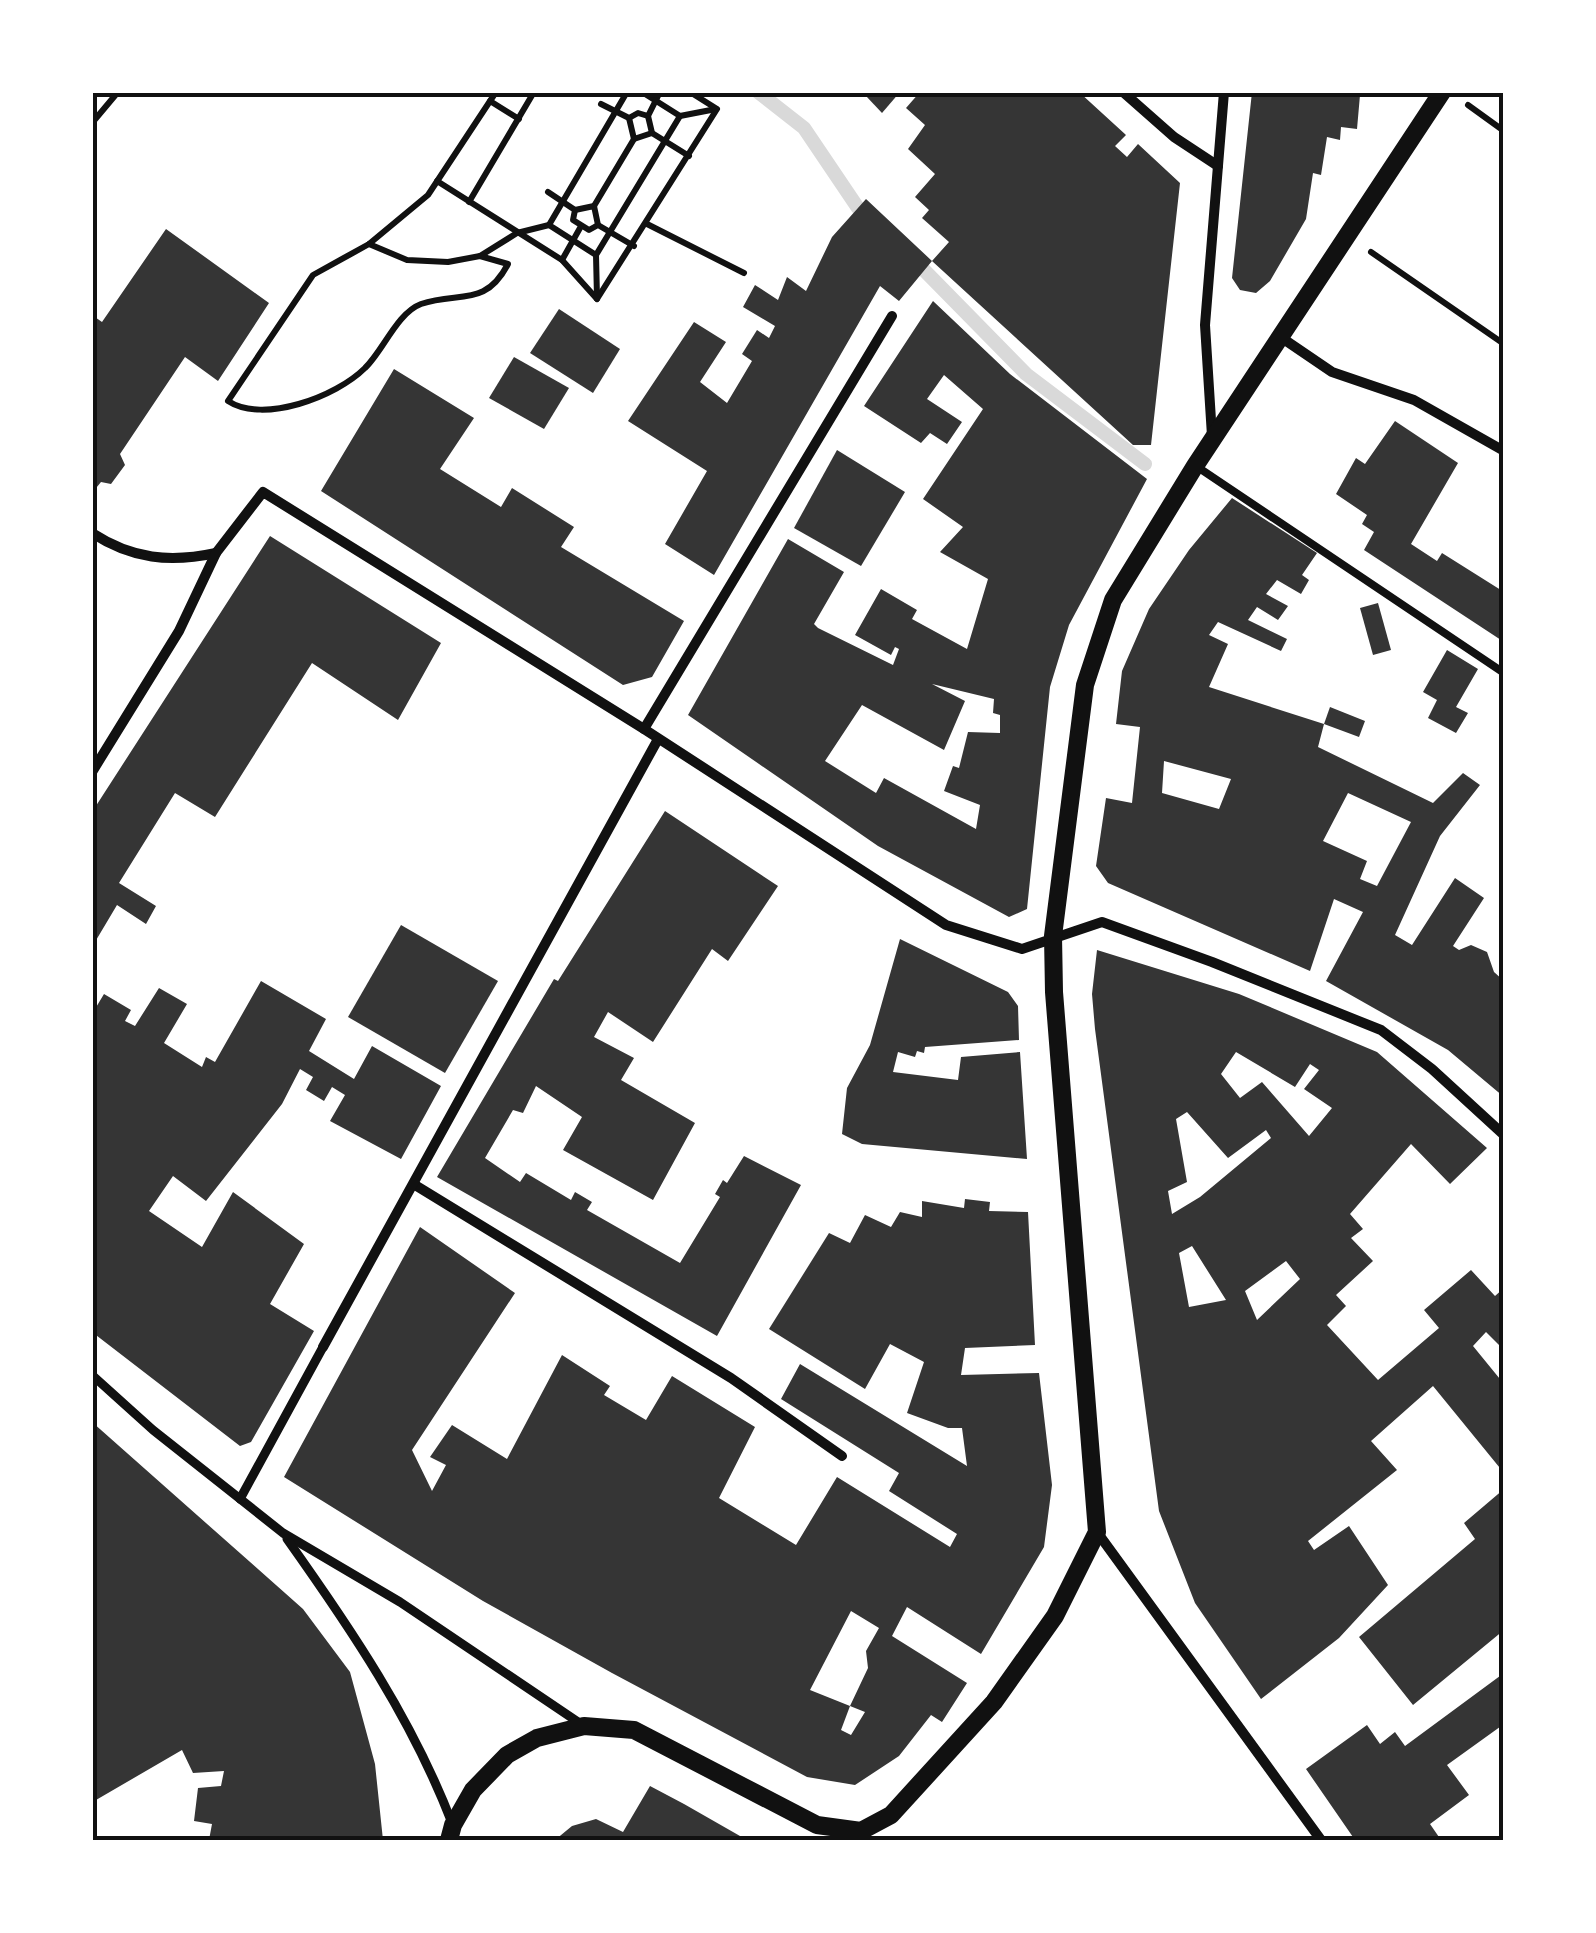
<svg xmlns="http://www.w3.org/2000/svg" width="1596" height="1933" font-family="'Fira Sans',sans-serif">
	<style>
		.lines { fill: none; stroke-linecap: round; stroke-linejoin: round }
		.stream { stroke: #d9d9d9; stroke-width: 14 }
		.building { fill: #353535; fill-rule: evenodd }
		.path { stroke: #111; stroke-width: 6 }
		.service { stroke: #111; stroke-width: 8 }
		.pedestrian { stroke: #111; stroke-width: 9 }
		.minor { stroke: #111; stroke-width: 10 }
		.tertiary { stroke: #111; stroke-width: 18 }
		.neatline { fill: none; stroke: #111; stroke-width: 4 }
	</style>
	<rect width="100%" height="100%" fill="#fff"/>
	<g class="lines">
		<g class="stream">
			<path d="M758,92L804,128L858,208"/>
			<path d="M924,270L1026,374L1145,464"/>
		</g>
	</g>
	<g class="building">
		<path d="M869,92H900L882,113L866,96Z"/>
		<path d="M920,92H1079L1126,135L1115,146L1127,157L1138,144L1180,183L1151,445H1133L932,261L949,242L922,218L929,210L915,197L935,174L908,149L925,125L906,108Z"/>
		<path d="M1252,92L1360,95L1357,129L1341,127L1340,140L1327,137L1321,175L1313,173L1306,219L1270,281L1256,293L1240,290L1232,278Z"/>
		<path d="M866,199L932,261L899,301L880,286L714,575L665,544L707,471L628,421L694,322L726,342L700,382L727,403L752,361L742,354L757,330L769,338L775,326L743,307L755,285L778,300L787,277L806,291L832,237Z"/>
		<path d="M166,229L269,303L218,381L185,357L120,454L125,465L111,484L101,482L92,493V315L102,322Z"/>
		<path d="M933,301L1010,374L1147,479L1069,625L1050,687L1027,909L1009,917L878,846L688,715L788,539L844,572L814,624L818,628L893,665L899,649L895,647L891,655L855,635L881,589L917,610L912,619L967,649L988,579L940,552L963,527L923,499L983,409L944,375L927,399L962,422L947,444L930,433L921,443L864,406ZM932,684L994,699L993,713L1000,715V733L968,732L959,768L953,766L944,791L980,805L976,829L884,778L876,793L825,761L862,705L944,750L965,701Z"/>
		<path d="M559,309L620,349L593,393L530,353Z"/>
		<path d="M514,357L569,388L544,429L489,398Z"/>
		<path d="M394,369L474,418L440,469L501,507L512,488L574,527L561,547L684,621L652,677L623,685L321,491Z"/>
		<path d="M1395,421L1458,463L1411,544L1437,561L1442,553L1504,592L1501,640L1364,550L1374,532L1362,524L1367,515L1336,494L1356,458L1365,464Z"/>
		<path d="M837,450L905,492L861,566L794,528Z"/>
		<path d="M1232,498L1317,553L1302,575L1309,580L1301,594L1277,580L1266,594L1288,606L1278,620L1257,607L1248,620L1287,639L1281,651L1218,622L1209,635L1228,644L1209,687L1324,724L1318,747L1433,803L1463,773L1480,785L1440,836L1395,935L1412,945L1455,878L1484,898L1453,946L1459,950L1471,945L1487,952L1494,972L1504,981V1097L1448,1050L1326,981L1363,912L1334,899L1310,971L1108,883L1096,866L1106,798L1132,803L1140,727L1116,724L1122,671L1149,609L1189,550ZM1164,761L1231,779L1219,809L1162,793ZM1348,793L1411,822L1377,886L1360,879L1367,861L1323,841Z"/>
		<path d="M270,536L441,643L398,720L312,663L215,817L175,793L119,883L156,906L146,924L117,905L92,947V812Z"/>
		<path d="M1378,603L1391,650L1373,655L1360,608Z"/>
		<path d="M1447,650L1478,669L1456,707L1468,713L1456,733L1428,718L1437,700L1423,692Z"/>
		<path d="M1330,707L1365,721L1359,737L1324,724Z"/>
		<path d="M665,811L778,886L728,961L712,949L653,1042L608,1012L594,1037L634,1058L621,1080L695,1123L653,1200L563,1150L582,1117L536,1086L523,1113L513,1110L485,1158L520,1182L526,1173L571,1200L575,1192L592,1202L587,1210L680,1263L720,1197L715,1194L723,1180L727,1183L744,1156L801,1185L717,1336L437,1177L554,979L558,981Z"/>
		<path d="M401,925L498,981L445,1073L348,1017Z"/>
		<path d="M900,939L1008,992L1018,1006L1019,1040L925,1047L924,1053L917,1051L915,1057L898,1052L893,1072L958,1080L961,1057L1020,1052L1027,1159L862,1144L842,1134L847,1088L870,1045Z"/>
		<path d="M1097,950L1239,994L1377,1052L1487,1148L1450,1184L1411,1144L1350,1214L1363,1229L1351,1238L1373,1261L1336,1295L1346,1306L1327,1325L1378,1380L1439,1328L1424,1310L1471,1270L1495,1296L1504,1288V1350L1486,1332L1473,1346L1504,1384V1473L1433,1386L1371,1441L1397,1470L1308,1541L1314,1550L1349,1526L1388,1585L1339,1638L1261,1699L1195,1603L1159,1511L1095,1029L1092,994ZM1236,1052L1295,1087L1310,1064L1319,1070L1304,1089L1332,1108L1309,1136L1262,1082L1240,1098L1221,1074ZM1187,1112L1228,1158L1266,1130L1271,1138L1200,1197L1172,1214L1168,1191L1187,1182L1176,1119ZM1192,1246L1226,1300L1189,1307L1179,1253ZM1286,1261L1300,1279L1257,1320L1245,1291Z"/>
		<path d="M261,981L326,1019L309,1051L354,1079L372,1046L441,1086L401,1159L330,1121L345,1095L332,1087L324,1101L306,1090L313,1077L300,1069L282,1104L206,1201L173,1176L149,1211L202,1247L233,1192L304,1244L270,1304L314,1331L251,1442L240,1446L92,1332V1014L104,994L131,1010L125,1021L135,1026L159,988L187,1004L164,1043L202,1067L206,1057L215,1062Z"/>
		<path d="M965,1199L990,1202L989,1211L1028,1212L1035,1345L965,1348L961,1375L1039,1373L1052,1485L1044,1547L981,1654L907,1607L892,1636L967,1683L942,1722L931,1715L899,1756L855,1785L807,1777L612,1673L483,1601L284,1477L420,1227L515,1293L412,1450L432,1491L446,1465L430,1457L452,1425L507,1459L562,1355L610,1386L604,1395L646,1420L672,1376L755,1427L719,1498L796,1545L837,1477L950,1547L957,1534L889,1491L899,1473L781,1399L800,1364L967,1466L962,1428H948L907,1413L924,1362L890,1344L865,1389L769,1329L829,1233L850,1243L865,1215L891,1227L900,1212L922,1217V1201L964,1208ZM851,1611L879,1628L866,1651L868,1668L850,1706L865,1712L851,1735L841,1730L850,1706L810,1690Z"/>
		<path d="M92,1422L303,1609L350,1672L375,1764L383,1840H209L212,1824L194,1821L198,1788L221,1786L224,1771L193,1773L182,1750L96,1800Z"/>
		<path d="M1504,1489V1630L1413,1705L1359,1637L1475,1539L1464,1523Z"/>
		<path d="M1504,1673V1703L1499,1706L1504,1724L1447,1765L1469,1795L1430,1824L1441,1840H1355L1306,1769L1367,1725L1380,1744L1395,1732L1405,1746Z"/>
		<path d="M650,1786L684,1804L747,1840H555L572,1826L596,1819L623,1832Z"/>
	</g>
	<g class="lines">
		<g class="path">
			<path d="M627,92L549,225L596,255L680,116L642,92"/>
			<path d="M490,101L519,119"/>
			<path d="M601,104L629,118L638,113L648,116L652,133L689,156"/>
			<path d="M1468,105L1504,131"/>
			<path d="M648,116L660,92"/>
			<path d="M680,116L716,109"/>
			<path d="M629,118L634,139L652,133"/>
			<path d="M92,123L118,92"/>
			<path d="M437,181L562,260L597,299"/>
			<path d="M548,192L575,210L573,220L589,230L598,225L634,246"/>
			<path d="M469,202L534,92"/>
			<path d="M594,206L634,139"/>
			<path d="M575,210L594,206L598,225"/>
			<path d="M647,224L744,273"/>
			<path d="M369,244L407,260L448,262L480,256L517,233L549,225"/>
			<path d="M1371,252L1504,344"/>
			<path d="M596,255L597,298"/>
			<path d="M480,256L508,264C485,308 459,291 421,304C397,313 383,351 365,368C336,397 263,424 228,401L313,275L369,244L428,195L496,92"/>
			<path d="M562,260L580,228"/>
			<path d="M597,299L717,109L690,92"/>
		</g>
		<path class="service" d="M1196,466L1504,673"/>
		<g class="pedestrian">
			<path d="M92,1375L153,1430L283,1533L400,1602L581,1724"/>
			<path d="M240,1499L323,1347"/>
			<path d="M287,1539C351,1629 412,1719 452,1823"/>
		</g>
		<g class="minor">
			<path d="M1123,92L1174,137L1218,166"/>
			<path d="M1282,338L1332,372L1414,400L1504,451"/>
			<path d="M1212,436L1205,325L1224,92"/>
			<path d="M92,533C132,559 170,563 216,553"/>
			<path d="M644,729L892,316"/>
			<path d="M92,772L179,631L216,553L263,492L644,729L946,925L1022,949L1102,922L1212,962L1381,1030L1432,1069L1504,1135"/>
			<path d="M415,1185L731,1378L842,1456"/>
			<path d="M323,1347L657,741"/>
			<path d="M1097,1532L1321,1840"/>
		</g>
		<path class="tertiary" d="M449,1840L453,1825L473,1790L507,1755L537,1738L584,1726L634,1730L817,1825L861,1831L891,1815L994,1702L1055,1616L1097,1532L1054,992L1053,936L1085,685L1113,600L1195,466L1442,92"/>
	</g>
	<rect width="1596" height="1933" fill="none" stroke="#ffffff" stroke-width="190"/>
	<rect x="95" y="95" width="1406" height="1743" class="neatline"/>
</svg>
